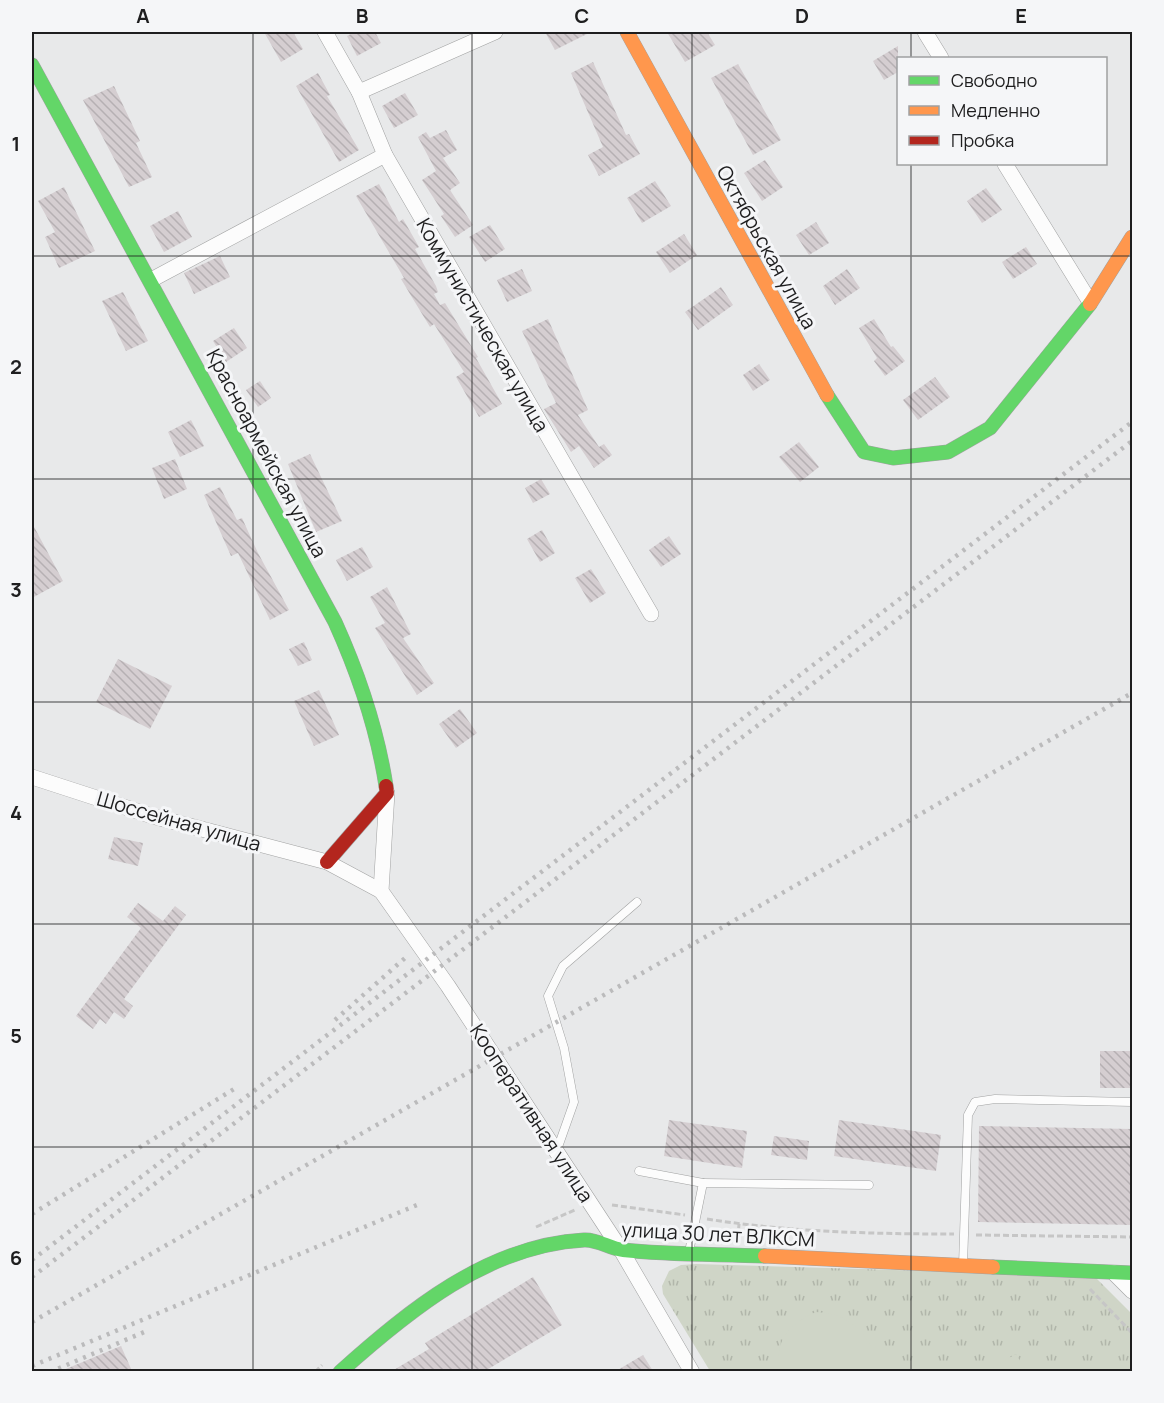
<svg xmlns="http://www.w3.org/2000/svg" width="1164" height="1403" font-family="Manrope,sans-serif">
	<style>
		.park { fill: url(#park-tufts) }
		.pitch { fill: #cfd5c7 }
		.building { fill: url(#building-back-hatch) }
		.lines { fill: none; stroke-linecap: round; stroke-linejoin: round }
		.lane-casing { stroke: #a1a2a2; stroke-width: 9 }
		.street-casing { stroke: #a1a2a2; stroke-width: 16 }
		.fast-casing { stroke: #a1a2a2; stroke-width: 15 }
		.slow-casing { stroke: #a1a2a2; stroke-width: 15 }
		.jam-casing { stroke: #a1a2a2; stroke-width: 15 }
		.path { stroke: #c6c6c6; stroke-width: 3; stroke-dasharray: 6 3; stroke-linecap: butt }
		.lane { stroke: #fcfcfc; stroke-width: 8 }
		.street { stroke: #fcfcfc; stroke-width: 15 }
		.fast { stroke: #63d668; stroke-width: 14 }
		.slow { stroke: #ff974d; stroke-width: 14 }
		.jam { stroke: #b3261e; stroke-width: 14 }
		.rail { stroke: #bbbbbc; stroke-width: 4.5; stroke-dasharray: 3 6; stroke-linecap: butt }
		.grid { fill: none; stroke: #1e1e1f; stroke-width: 1.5; stroke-opacity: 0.55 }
		.labels { text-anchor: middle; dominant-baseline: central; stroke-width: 6; stroke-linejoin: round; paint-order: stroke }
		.street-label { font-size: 20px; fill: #1e1e1f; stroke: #f5f6f8 }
		.neatline { fill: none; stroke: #1e1e1f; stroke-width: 2 }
		.grid-label { font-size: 20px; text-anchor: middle; font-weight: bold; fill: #1e1e1f }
	</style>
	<defs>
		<pattern id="park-tufts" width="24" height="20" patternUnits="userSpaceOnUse" patternTransform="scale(1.5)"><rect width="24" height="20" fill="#cfd5c7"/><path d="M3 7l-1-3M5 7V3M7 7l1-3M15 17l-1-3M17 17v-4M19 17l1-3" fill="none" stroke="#b1b6aa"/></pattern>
		<pattern id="building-back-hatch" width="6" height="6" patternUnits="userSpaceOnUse" patternTransform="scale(1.5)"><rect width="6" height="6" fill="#d5ced1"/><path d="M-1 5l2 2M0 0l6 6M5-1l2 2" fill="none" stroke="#b6b0b3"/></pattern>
	</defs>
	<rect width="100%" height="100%" fill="#e8e9ea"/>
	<path class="park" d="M696,1264L1094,1276L1132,1314V1371H710L663,1294L662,1286L669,1271L681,1265Z"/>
	<g class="pitch">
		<path d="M816,1312C858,1314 866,1339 886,1371H782C771,1343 791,1322 816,1312Z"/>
		<path d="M1016,1354L1026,1371H987Z"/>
	</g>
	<g class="building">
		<path d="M264,32H293L303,49L281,62Z"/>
		<path d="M355,32H375L381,43L357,56L347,36Z"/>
		<path d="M545,32H591L555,50Z"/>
		<path d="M667,32H707L715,45L685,62Z"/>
		<path d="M898,46V72L884,80L873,61Z"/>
		<path d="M593,62L626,135L629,134L640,154L599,176L588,155L603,147L571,73Z"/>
		<path d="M738,64L781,140L753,155L711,78Z"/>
		<path d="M318,73L330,95L327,96L359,150L339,162L296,86Z"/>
		<path d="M114,86L140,141L136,143L152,177L129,187L83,100Z"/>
		<path d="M405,93L418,115L394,128L382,106Z"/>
		<path d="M446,130L457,150L443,158L460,183L450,190L473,225L455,237L441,216L444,214L422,180L436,171L418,137L426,132L430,138Z"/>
		<path d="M765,160L783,187L762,201L744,173Z"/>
		<path d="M655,181L671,206L642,223L627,198Z"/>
		<path d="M379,184L399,222L403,219L419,247L415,249L436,286L438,292L434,294L440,305L445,303L478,357L476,358L502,404L479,417L456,377L464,372L434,324L430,327L413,299L401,279L404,278L356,196Z"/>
		<path d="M64,187L95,251L59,268L45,237L55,232L38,201Z"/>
		<path d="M986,188L1002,210L982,223L967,201Z"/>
		<path d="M178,211L192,237L164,252L150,226Z"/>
		<path d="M816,222L829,243L809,255L796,235Z"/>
		<path d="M490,225L505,249L485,262L469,237Z"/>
		<path d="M684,234L697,255L670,273L656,252Z"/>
		<path d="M1026,247L1037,264L1013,279L1002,262Z"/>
		<path d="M220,256L230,277L194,294L184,273Z"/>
		<path d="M522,269L532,291L507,302L497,280Z"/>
		<path d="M847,269L860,288L835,305L823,286Z"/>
		<path d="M721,287L733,305L698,330L685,312Z"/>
		<path d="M123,292L148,341L126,351L102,301Z"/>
		<path d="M548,319L588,410L578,415L599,447L604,444L612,455L594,468L579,446L571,452L544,409L556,403L522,331Z"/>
		<path d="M874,319L891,347L893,346L905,361L885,376L874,361L877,358L859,328Z"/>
		<path d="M234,328L247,348L226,362L213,341Z"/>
		<path d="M759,364L770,380L753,391L743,375Z"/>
		<path d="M935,377L950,397L918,420L903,400Z"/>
		<path d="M260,381L271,398L258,407L246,390Z"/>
		<path d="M191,420L204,446L180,457L168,432Z"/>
		<path d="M799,442L819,467L800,482L779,457Z"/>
		<path d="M310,454L342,521L316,532L288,464Z"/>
		<path d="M175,459L187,489L164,499L152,468Z"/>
		<path d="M541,479L550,494L533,503L525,488Z"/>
		<path d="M220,487L237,520L242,518L258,553L289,610L270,620L238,553L231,556L204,495Z"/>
		<path d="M32,523L63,581L32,598Z"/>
		<path d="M542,530L555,553L540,562L527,539Z"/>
		<path d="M669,536L681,554L661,567L649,550Z"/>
		<path d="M362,547L373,567L347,581L336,560Z"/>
		<path d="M591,569L606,593L590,603L575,578Z"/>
		<path d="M387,587L411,634L403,638L434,683L417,695L375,628L385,623L370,597Z"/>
		<path d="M304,642L312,660L298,666L289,649Z"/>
		<path d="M118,659L172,686L150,729L96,702Z"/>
		<path d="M319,690L339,735L314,746L294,701Z"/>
		<path d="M460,709L477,733L456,748L439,724Z"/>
		<path d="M114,837L143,843L138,866L108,859Z"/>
		<path d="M138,903L163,921L175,906L186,915L124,999L133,1006L124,1019L114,1012L106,1024L100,1019L93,1029L76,1016L141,928L127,917Z"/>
		<rect x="1100" y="1051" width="32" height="37"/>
		<path d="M669,1120L747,1131L742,1168L664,1156Z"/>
		<path d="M839,1120L941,1135L936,1171L834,1156Z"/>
		<path d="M979,1126L1132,1129V1225L978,1222Z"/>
		<path d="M774,1136L809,1141L807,1160L771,1155Z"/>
		<path d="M533,1277L562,1325L485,1371H392L429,1349L425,1343Z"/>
		<path d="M121,1346L132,1371H61Z"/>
		<path d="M643,1355L653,1371H616Z"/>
	</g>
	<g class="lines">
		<defs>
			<g id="lane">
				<path d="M557,1150L574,1102L564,1048L548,996L563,966L637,902"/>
				<path d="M639,1171L703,1183"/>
				<path d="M689,1252L703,1183L869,1185"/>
				<path d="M963,1265L968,1115L975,1102L995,1099L1132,1102"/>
			</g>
			<g id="street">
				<path d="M325,32L359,92L385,155L651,614"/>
				<path d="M925,32L941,58"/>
				<path d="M359,92L495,32"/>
				<path d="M1005,164L1090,302"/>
				<path d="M151,280L385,155"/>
				<path d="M32,777L152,816L327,862L381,891"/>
				<path d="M387,793L381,891L448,986L621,1250L692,1372"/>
				<path d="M1114,1273L1132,1291"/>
			</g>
			<g id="fast">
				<path d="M32,65L335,622C359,675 377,728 386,786"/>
				<path d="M827,395L864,452L893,458L948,452L990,428L1090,304"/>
				<path d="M993,1267L1132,1273"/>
				<path d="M340,1372C408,1311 488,1245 584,1240C598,1239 610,1249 623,1250C670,1255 718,1254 765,1256"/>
			</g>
			<g id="slow">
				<path d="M627,32L827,395"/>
				<path d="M1090,304L1132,237"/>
				<path d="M765,1256L993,1267"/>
			</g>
			<path id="jam" d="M327,862L387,793L386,786"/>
		</defs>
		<use href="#lane" class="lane-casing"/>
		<use href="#street" class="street-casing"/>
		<use href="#fast" class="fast-casing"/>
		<use href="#slow" class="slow-casing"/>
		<use href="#jam" class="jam-casing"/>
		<g class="path">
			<path d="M612,1205L685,1215"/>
			<path d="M707,1219C789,1232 871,1234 954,1234"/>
			<path d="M536,1227L577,1209"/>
			<path d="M976,1235L1132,1237"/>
			<path d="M738,1237L739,1224"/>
			<path d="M1090,1289L1132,1333"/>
			<path d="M315,1372L322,1365"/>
		</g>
		<use href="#lane" class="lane"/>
		<use href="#street" class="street"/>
		<use href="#fast" class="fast"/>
		<use href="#slow" class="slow"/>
		<use href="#jam" class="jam"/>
		<g class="rail">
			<path d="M335,1020L405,958"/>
			<path d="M32,1214L234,1089"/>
			<path d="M32,1260L1132,422"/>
			<path d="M32,1277L1132,441"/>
			<path d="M32,1322L1132,693"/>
			<path d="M32,1366L417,1205"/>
			<path d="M50,1372L149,1330"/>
		</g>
	</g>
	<path class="grid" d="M253,32V1372M472,32V1372M692,32V1372M911,32V58M911,164V1372M32,256H1132M32,479H1132M32,702H1132M32,924H1132M32,1147H1132"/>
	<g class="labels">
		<g class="street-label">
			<text transform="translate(767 247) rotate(61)">Октябрьская улица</text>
			<text transform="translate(483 325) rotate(60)">Коммунистическая улица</text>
			<text transform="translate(267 453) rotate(62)">Красноармейская улица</text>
			<text transform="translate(179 821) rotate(16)">Шоссейная улица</text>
			<text transform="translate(532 1113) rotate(57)">Кооперативная улица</text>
			<text transform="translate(718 1234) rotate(3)">улица 30 лет ВЛКСМ</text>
		</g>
	</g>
	<rect width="1164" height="1403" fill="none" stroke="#f5f6f8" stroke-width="66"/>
	<rect x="897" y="57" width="210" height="108" fill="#f5f6f8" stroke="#9fa0a1" stroke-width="1.5"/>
	<rect x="909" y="76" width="30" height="9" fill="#63d668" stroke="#9fa0a1" stroke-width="1.5"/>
	<text x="951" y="87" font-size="18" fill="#1e1e1f">Свободно</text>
	<rect x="909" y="106" width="30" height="9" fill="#ff974d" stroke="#9fa0a1" stroke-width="1.5"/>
	<text x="951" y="117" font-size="18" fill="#1e1e1f">Медленно</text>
	<rect x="909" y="136" width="30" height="9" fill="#b3261e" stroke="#9fa0a1" stroke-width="1.5"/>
	<text x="951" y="147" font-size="18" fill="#1e1e1f">Пробка</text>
	<rect x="33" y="33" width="1098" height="1337" class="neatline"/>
	<g class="grid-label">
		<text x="143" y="23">A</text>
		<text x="362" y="23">B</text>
		<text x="582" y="23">C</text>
		<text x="802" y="23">D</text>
		<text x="1021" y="23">E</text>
		<text x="16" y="151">1</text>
		<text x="16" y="374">2</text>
		<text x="16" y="597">3</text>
		<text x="16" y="820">4</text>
		<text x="16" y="1043">5</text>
		<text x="16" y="1265">6</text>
	</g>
</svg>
